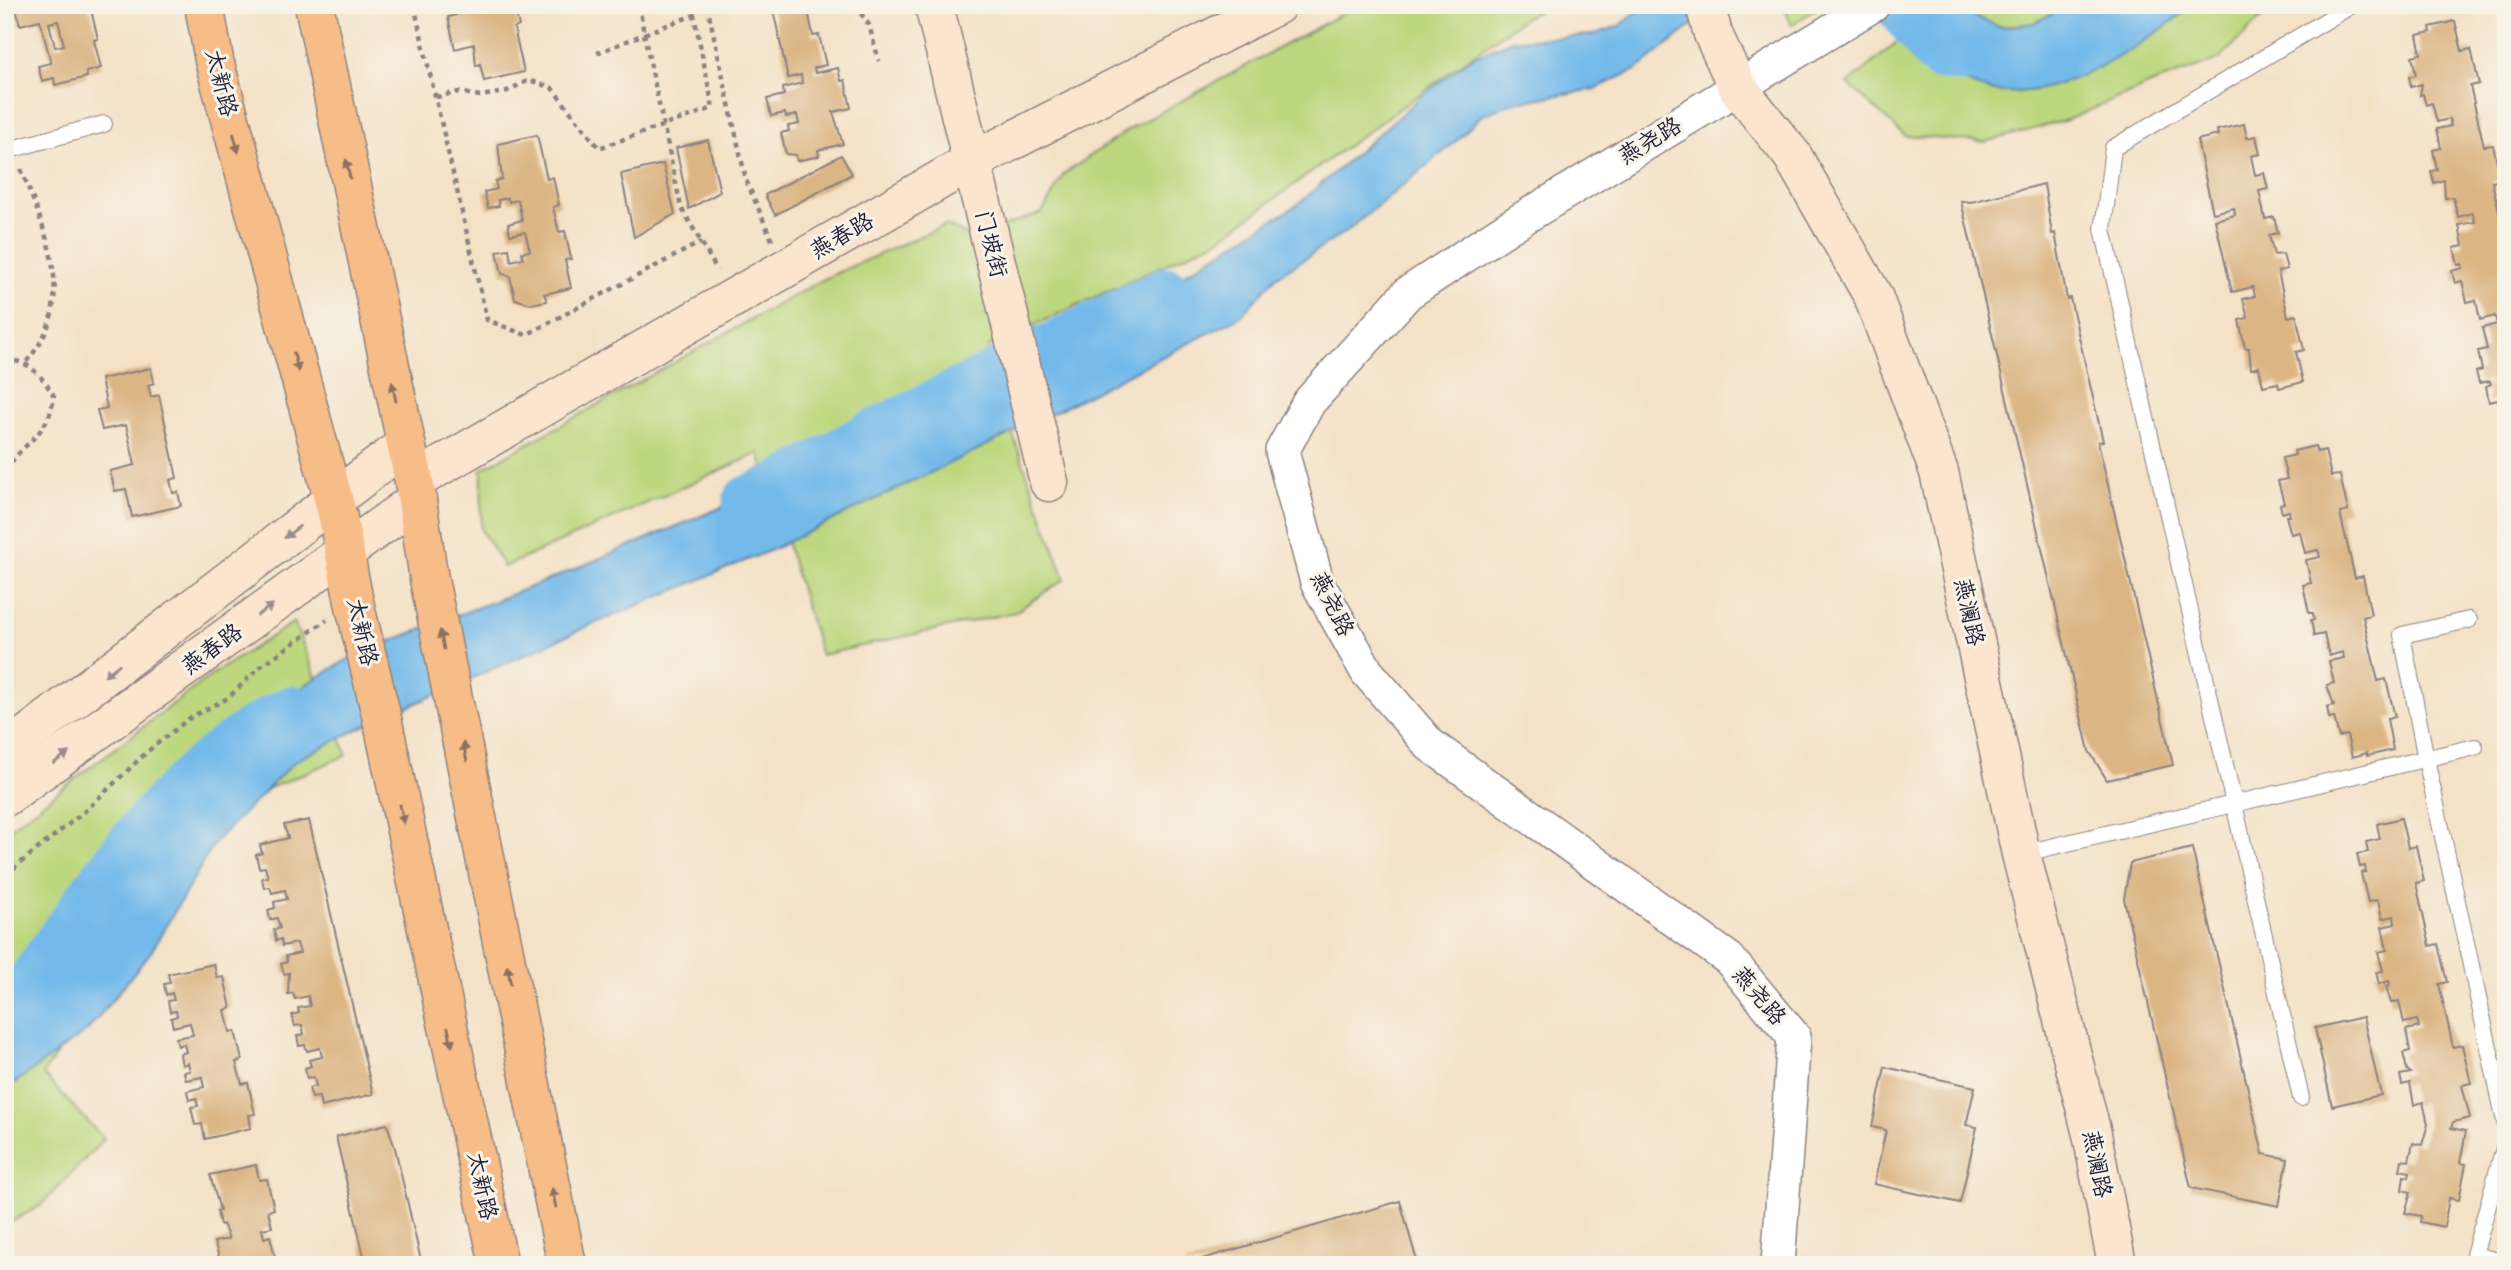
<svg xmlns="http://www.w3.org/2000/svg" width="2511" height="1270" font-family="'Architects Daughter','LXGW WenKai TC',sans-serif">
	<style>
		.green { fill: #bcd77d; stroke: #6f7c5c; stroke-width: 2 }
		.water { fill: #73baea; stroke: #4a6e92; stroke-width: 2 }
		.lines { fill: none; stroke-linecap: round; stroke-linejoin: round }
		.river { stroke: #73baea; stroke-width: 51 }
		.building { fill: #dbb584; fill-rule: evenodd }
		.lane-casing { stroke: #8b8280; stroke-width: 18 }
		.street-casing { stroke: #8b8280; stroke-width: 36 }
		.secondary-casing { stroke: #8b8280; stroke-width: 41 }
		.primary-casing { stroke: #8b8280; stroke-width: 41 }
		.path { stroke: #8b8280; stroke-width: 4.5; stroke-dasharray: 5 5; stroke-linecap: butt }
		.lane { stroke: #fff; stroke-width: 16 }
		.street { stroke: #fff; stroke-width: 33 }
		.secondary { stroke: #fce5cf; stroke-width: 38 }
		.primary { stroke: #f7bd88; stroke-width: 38 }
		.oneway { fill: #8c7062 }
		.oneway2 { fill: #9a8d8c }
		.labels { text-anchor: middle; dominant-baseline: central; stroke-width: 6; stroke-linejoin: round; paint-order: stroke }
		.street-label { font-size: 23px; fill: #22223b; stroke: #f7f3e8 }
	</style>
	<rect width="100%" height="100%" fill="#f7f3e8"/>
	<filter id="ink" filterUnits="userSpaceOnUse"><feTurbulence type="fractalNoise" baseFrequency=".0143" numOctaves="2"/><feDisplacementMap in="SourceGraphic" scale="14" xChannelSelector="R" yChannelSelector="G"/><feConvolveMatrix kernelMatrix="1 2 1 2 8 2 1 2 1" color-interpolation-filters="sRGB"/></filter>
	<filter id="wash" filterUnits="userSpaceOnUse"><feTurbulence type="fractalNoise" baseFrequency=".00686" numOctaves="4" result="noise"/><feDisplacementMap in="SourceGraphic" scale="28" xChannelSelector="R" yChannelSelector="G"/><feGaussianBlur stdDeviation="1.57" result="paint"/><feColorMatrix in="noise" values="0 0 0 0 0 0 0 0 0 0 0 0 0 0 0 0 0 1.4 0 .05"/><feComposite in="paint" operator="in"/></filter>
	<g filter="url(#wash)">
		<rect width="100%" height="100%" fill="#f4e1c6"/>
		<g class="green">
			<path d="M1358,5H1557L1527,16L1218,240L989,346L1012,432L1065,579L1015,612L821,655L759,453L504,567L481,530L482,469L828,277L945,225L972,237L1042,213L1064,174L1128,130Z"/>
			<path d="M1784,5H1822L1791,25Z"/>
			<path d="M1940,5H2274L2219,60L2153,83L2067,120L1985,142L1905,136L1848,84Z"/>
			<path d="M294,622L347,755L265,790L196,856L43,1074L104,1139L40,1206L5,1225V832L210,676Z"/>
		</g>
		<g class="water">
			<path d="M1645,5H1717L1638,69L1595,89L1511,103L1481,116L1454,143L1347,231L1276,277L1240,317L1037,421L771,550L591,625L356,730L295,761L215,842L151,952L88,1030L5,1090V1028L20,1016L72,962L181,797L208,765L308,683L357,654L546,581L832,461L1092,331L1297,205L1424,94L1472,57L1512,40L1592,35L1619,26Z"/>
			<path d="M1902,5H1962L1970,15L2000,27L2033,23L2070,5H2193C2136,51 2026,127 1953,74C1930,57 1917,28 1902,5Z"/>
		</g>
		<g class="lines">
			<g class="river">
				<path d="M1900,5L1939,54L1964,58"/>
				<path d="M748,501L776,489L868,438L1166,292"/>
				<path d="M5,1020C87,909 162,770 292,711"/>
			</g>
		</g>
		<g id="blocks">
			<g class="building">
				<path d="M15,5H86L88,11L91,10L98,39L94,40L101,68L86,72L87,77L55,85L54,78L42,81L38,66L51,63L40,20L20,25ZM58,21L64,45L55,47L49,23Z"/>
				<path d="M446,5H514L519,26L514,28L524,72L484,81L480,64L476,66L474,44L455,49L448,17L456,15L455,9L447,10Z"/>
				<path d="M772,5H807L813,36L819,35L826,65L814,68L815,73L838,68L841,81L845,80L851,108L833,112L843,144L818,150L819,156L797,161L796,155L786,154L781,133L789,131L788,126L799,124L797,115L786,117L785,113L771,116L767,99L784,95L783,88L802,83L801,75L788,78Z"/>
				<path d="M2455,21L2462,51L2471,49L2479,84L2470,86L2484,146L2493,145L2501,180L2492,182L2506,240V423L2499,400L2489,402L2486,386L2491,384L2490,381L2479,383L2476,372L2482,370L2478,351L2487,349L2482,328L2497,324L2495,316L2480,320L2476,300L2467,302L2462,281L2455,283L2452,271L2463,268L2462,264L2458,265L2454,248L2463,246L2459,225L2475,222L2473,213L2458,217L2453,197L2445,198L2444,180L2434,183L2431,171L2437,170L2433,150L2441,148L2437,129L2451,126L2449,119L2437,122L2432,103L2426,105L2423,94L2420,95L2422,84L2411,87L2409,77L2416,75L2412,56L2421,54L2417,35L2431,32L2430,27Z"/>
				<path d="M2244,124L2247,138L2256,136L2260,154L2251,156L2255,175L2264,173L2268,189L2259,191L2265,219L2274,217L2278,233L2269,235L2274,255L2283,254L2287,269L2278,271L2288,317L2296,315L2304,350L2296,352L2303,382L2279,388L2278,383L2263,386L2259,367L2251,369L2249,348H2245L2239,320L2248,318L2243,299L2255,296L2253,287L2232,292L2215,220L2235,215L2234,208L2213,213L2197,140L2218,135L2217,130Z"/>
				<path d="M537,135L547,179L553,177L559,205L553,207L559,232L565,231L571,259L565,260L571,288L544,294L547,301L531,304L515,299L510,276L502,274L497,251L509,249L511,261L523,258L522,252L530,251L525,232L510,235L508,224L522,220L518,200L509,202L508,198L498,200L499,206L488,208L484,192L497,189L495,181L502,179L498,144Z"/>
				<path d="M708,140L720,192L689,209L676,148Z"/>
				<path d="M841,155L852,174L775,215L765,195Z"/>
				<path d="M663,164L675,214L634,237L621,174Z"/>
				<path d="M2044,184L2052,234L2055,233L2067,299L2070,298L2103,441L2098,442L2173,765L2107,780L2089,751L1961,201L1971,202Z"/>
				<path d="M151,368L154,383L148,385L151,397L159,395L177,478L170,480L173,493L178,492L181,506L132,517L126,489L115,491L110,471L135,465L126,425L102,430L97,410L107,408L101,379Z"/>
				<path d="M2315,446L2317,452L2325,450L2331,476L2340,475L2348,511L2340,513L2355,578L2363,576L2371,615L2363,617L2378,681L2386,679L2395,717L2387,719L2393,750L2367,756V753L2352,757L2347,735L2339,737L2334,717L2329,718L2327,707L2334,705L2327,685L2334,683L2329,661L2344,658L2343,652L2329,656L2324,634L2314,636L2311,620H2314L2313,613H2309L2303,585L2311,583L2306,560L2320,557L2318,550L2305,553L2300,532L2291,534L2286,516H2290L2289,511L2282,513L2280,504L2284,503L2278,481L2287,479L2282,458L2295,455L2294,451Z"/>
				<path d="M2401,818L2408,848L2416,846L2424,881L2416,883L2430,946L2438,944L2447,982L2439,984L2453,1047L2462,1045L2471,1083L2462,1085L2470,1118L2453,1122L2451,1128L2466,1131L2460,1163L2466,1164L2459,1200L2449,1198L2444,1227L2420,1222L2421,1216L2405,1213L2411,1192L2402,1190L2404,1176L2409,1177L2410,1172L2400,1170L2402,1160L2409,1161L2413,1143L2422,1145L2428,1124L2423,1102L2414,1105L2410,1083L2402,1085L2400,1075L2411,1073L2407,1070L2403,1053L2410,1051L2406,1030L2419,1027L2417,1020L2404,1023L2399,1001L2391,1003L2386,986H2390L2389,981L2379,984L2376,972L2383,971L2378,952L2387,950L2382,927L2395,924L2394,916L2382,919L2378,900L2368,902L2361,873L2366,872L2365,866L2360,867L2357,854L2368,852L2366,842L2380,839L2377,824Z"/>
				<path d="M309,820L373,1094L321,1107L319,1097L312,1098L309,1088L316,1086L314,1077L307,1078L305,1068L311,1066L309,1060L322,1057L320,1048L307,1051L305,1045L299,1046L297,1036L304,1034L302,1025L295,1026L292,1015L299,1013L298,1008L310,1006L308,996L295,999L293,993L288,994L289,973L284,974L281,964L287,962L286,956L300,953L297,943L282,946L281,939L276,941L274,930L280,928L277,918L270,920L268,910L275,908L274,902L287,899L285,890L272,893L270,887L264,888L262,878L268,877L265,867L259,868L256,855L262,853L260,845L288,838L284,825Z"/>
				<path d="M2192,848L2263,1154L2288,1159L2279,1206L2191,1188L2124,899L2130,863Z"/>
				<path d="M214,964L217,978L224,977L231,1008L225,1010L230,1032L235,1031L242,1060L236,1062L242,1084L248,1083L255,1114L249,1115L251,1128L205,1139L202,1124L195,1125L191,1107L198,1106L196,1098L189,1100L187,1091L204,1087L202,1077L186,1080L184,1072L190,1071L188,1063L182,1065L180,1054L186,1052L184,1044L178,1046L176,1038L193,1035L190,1023L173,1027L171,1018L177,1016L176,1011L170,1012L168,1001L174,1000L172,993L166,995L164,984L170,983L168,974Z"/>
				<path d="M2363,1017L2381,1095L2332,1106L2315,1028Z"/>
				<path d="M1885,1067L1975,1087L1966,1125L1977,1127L1960,1203L1874,1184L1886,1130L1872,1127Z"/>
				<path d="M387,1124L395,1148L422,1265H366L336,1137Z"/>
				<path d="M256,1165L259,1180L267,1179L274,1209L268,1211L272,1227L262,1229L264,1238L270,1236L277,1265H222L214,1242L229,1239L223,1224L220,1225L217,1211L220,1210L210,1175Z"/>
				<path d="M1400,1201L1418,1265H1185V1264Z"/>
			</g>
		</g>
	</g>
	<g filter="url(#ink)">
		<use href="#blocks" fill-opacity="0" stroke="#8b8280" stroke-width="2"/>
		<g class="lines">
			<defs>
				<g id="lane">
					<path d="M5,151L104,124"/>
					<path d="M2469,620L2402,635L2426,759L2506,1126"/>
					<path d="M2021,854L2475,747"/>
					<path d="M2301,1098L2103,229L2113,148L2352,5"/>
					<path d="M2506,1141L2474,1255L2506,1263"/>
				</g>
				<path id="street" d="M1778,1265L1794,1037L1729,959L1430,745L1367,672L1317,582L1282,451L1309,402L1408,293L1509,227L1873,5"/>
				<g id="secondary">
					<path d="M934,5L1049,482"/>
					<path d="M1705,5L1713,34L1738,88L1792,155L1873,296L1939,472L2021,854L2092,1134L2117,1265"/>
					<path d="M414,481L971,162L1277,5"/>
					<path d="M5,752L405,445"/>
					<path d="M5,797L417,500"/>
				</g>
				<g id="primary">
					<path d="M204,5L214,60L337,513L354,602L383,723L499,1265"/>
					<path d="M314,5L414,481L429,579L567,1265"/>
				</g>
			</defs>
			<use href="#lane" class="lane-casing"/>
			<use href="#street" class="street-casing"/>
			<use href="#secondary" class="secondary-casing"/>
			<use href="#primary" class="primary-casing"/>
			<g class="path">
				<path d="M414,5L487,320L526,335L701,242"/>
				<path d="M639,5L644,34L694,15L691,5"/>
				<path d="M707,5L746,180L772,240"/>
				<path d="M855,5L869,25L879,61"/>
				<path d="M597,53L644,34L681,207L717,270"/>
				<path d="M436,97L459,92L480,96L505,92L529,80L552,88L599,148L713,108L694,15"/>
				<path d="M21,169C46,234 80,303 25,363"/>
				<path d="M5,361C29,358 43,378 54,396C49,437 22,441 5,472"/>
				<path d="M5,875L85,811L148,751L191,717L228,698L261,666L327,620"/>
			</g>
			<use href="#lane" class="lane"/>
			<use href="#street" class="street"/>
			<use href="#secondary" class="secondary"/>
			<use href="#primary" class="primary"/>
		</g>
		<defs><path id="oneway-solid" d="M-6-.8H1V-3.2L6.5 0L1 3.2V.8H-6Z" transform="scale(1.75)"/></defs>
		<g class="oneway">
			<use href="#oneway-solid" transform="translate(236 143) rotate(75)"/>
			<use href="#oneway-solid" transform="translate(348 169) rotate(-102)"/>
			<use href="#oneway-solid" transform="translate(296 362) rotate(75)"/>
			<use href="#oneway-solid" transform="translate(394 392) rotate(-102)"/>
			<use href="#oneway-solid" transform="translate(442 640) rotate(-102)"/>
			<use href="#oneway-solid" transform="translate(465 752) rotate(-101)"/>
			<use href="#oneway-solid" transform="translate(402 814) rotate(78)"/>
			<use href="#oneway-solid" transform="translate(509 975) rotate(-101)"/>
			<use href="#oneway-solid" transform="translate(450 1037) rotate(78)"/>
			<use href="#oneway-solid" transform="translate(554 1198) rotate(-101)"/>
		</g>
		<g class="oneway2">
			<use href="#oneway-solid" transform="translate(292 532) rotate(142)"/>
			<use href="#oneway-solid" transform="translate(265 610) rotate(-36)"/>
			<use href="#oneway-solid" transform="translate(112 670) rotate(142)"/>
			<use href="#oneway-solid" transform="translate(61 758) rotate(-36)"/>
		</g>
	</g>
	<g class="labels">
		<g class="street-label">
			<text transform="translate(221 83) rotate(76)">太新路</text>
			<text transform="translate(1650 141) rotate(-31)">燕尧路</text>
			<text transform="translate(842 236) rotate(-30)">燕春路</text>
			<text transform="translate(991 244) rotate(76)">门坡街</text>
			<text transform="translate(1332 604) rotate(64)">燕尧路</text>
			<text transform="translate(1969 612) rotate(78)">燕澜路</text>
			<text transform="translate(362 632) rotate(77)">太新路</text>
			<text transform="translate(212 649) rotate(-36)">燕春路</text>
			<text transform="translate(1759 996) rotate(50)">燕尧路</text>
			<text transform="translate(2097 1164) rotate(79)">燕澜路</text>
			<text transform="translate(482 1186) rotate(78)">太新路</text>
		</g>
	</g>
	<rect width="2511" height="1270" fill="none" stroke="#f7f3e8" stroke-width="28"/>
</svg>
